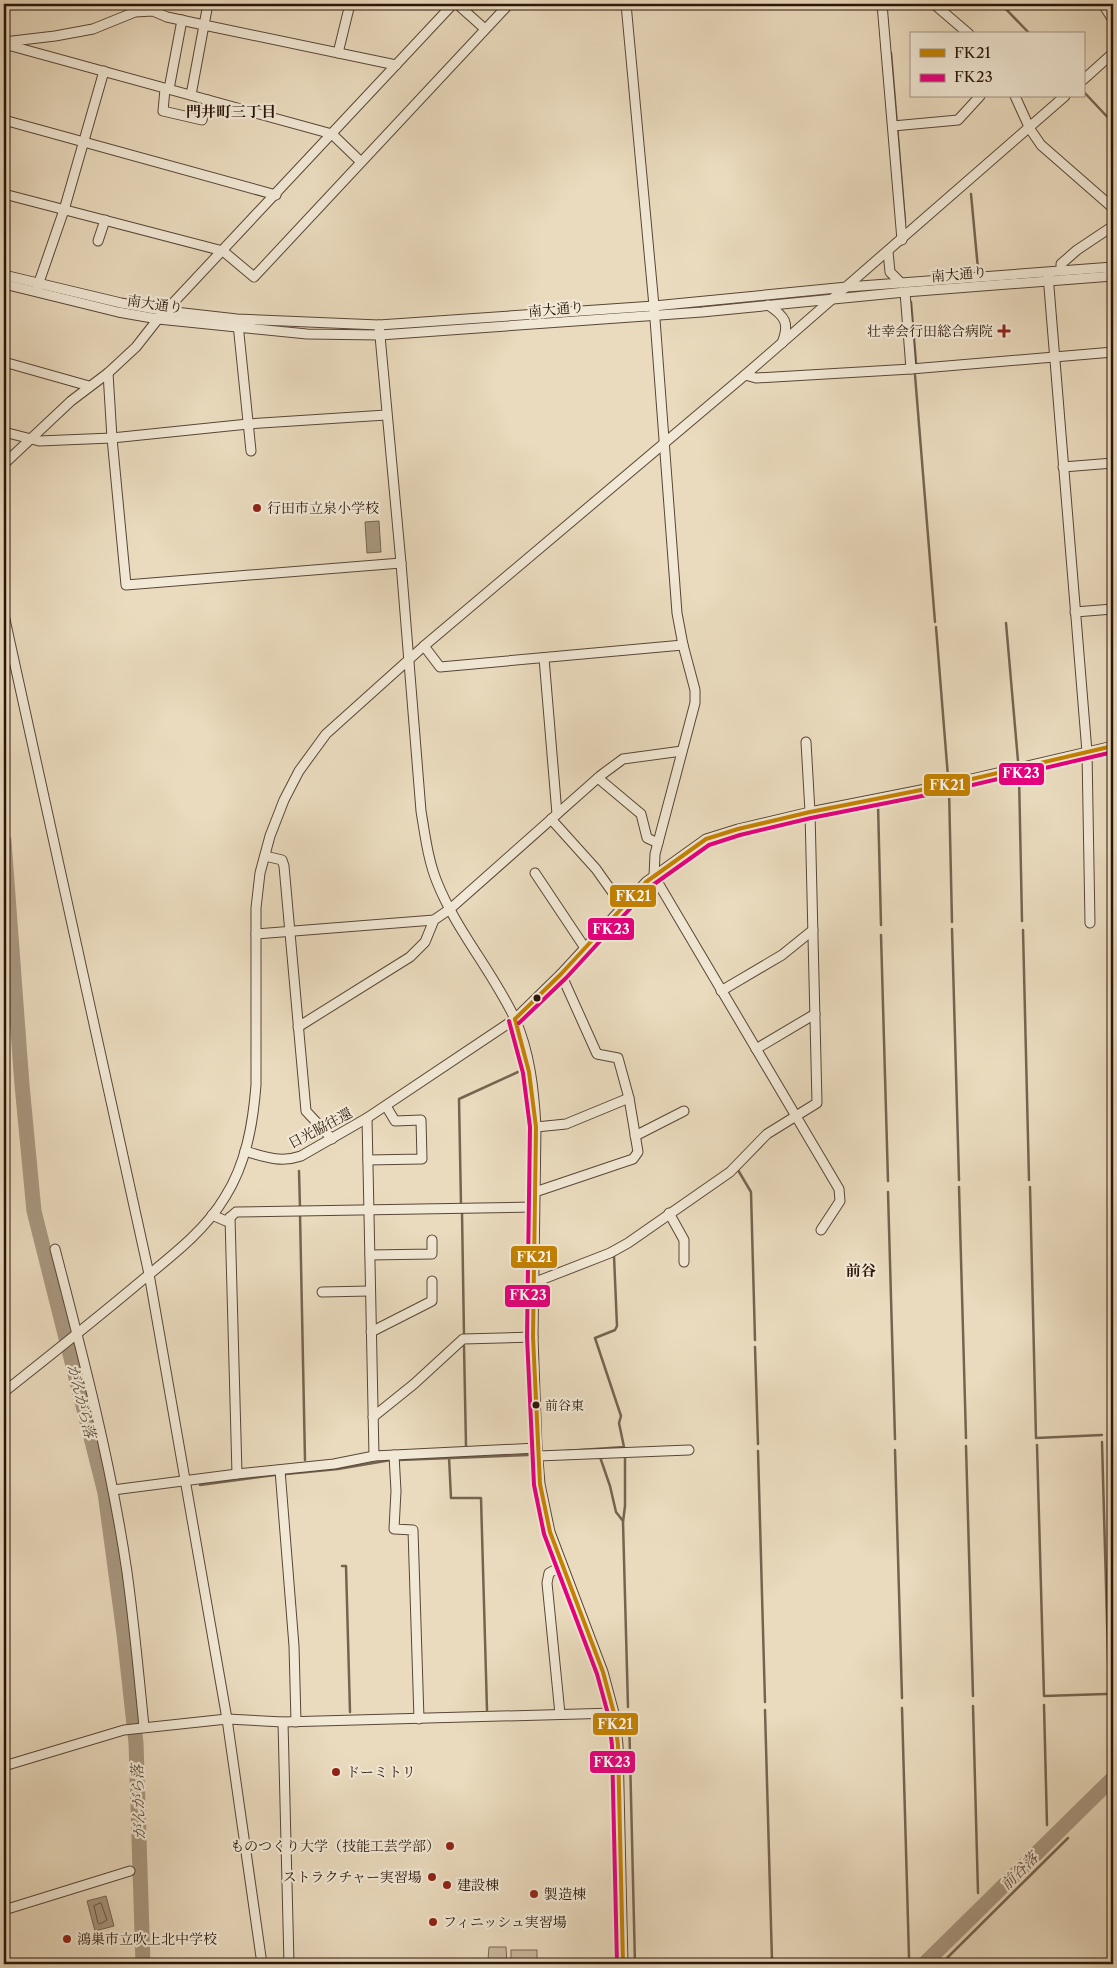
<svg xmlns="http://www.w3.org/2000/svg" width="1117" height="1968" font-family="'Libre Caslon Text','Noto Serif JP',serif">
	<style>
		.green { fill: #c9b99f; stroke: #796754 }
		.water { fill: #a89880; stroke: #756450 }
		.lines { fill: none; stroke-linecap: round; stroke-linejoin: round }
		.shore { stroke: #685644; stroke-width: 1 }
		.stream { stroke: #756450; stroke-width: 2.5 }
		.river { stroke: #a89880; stroke-width: 15 }
		.minor-casing { stroke: #594636; stroke-width: 11 }
		.minor { stroke: #f1e8d5; stroke-width: 9 }
		.bus-1-casing { stroke: #f1e8d5; stroke-width: 8 }
		.bus-2-casing { stroke: #f1e8d5; stroke-width: 8 }
		.bus-1 { stroke: #c48202; stroke-width: 4 }
		.bus-2 { stroke: #e5007d; stroke-width: 4 }
		.poi-dot { fill: #8f2418; stroke: #f1e8d5; stroke-width: 2 }
		.bus-dot { fill: #291508; stroke: #f1e8d5; stroke-width: 2 }
		.labels { text-anchor: middle; dominant-baseline: central; stroke-width: 4.5; stroke-linejoin: round; paint-order: stroke }
		.bus-label { font-size: 13px; fill: #291508; stroke: #f1e8d5; text-anchor: start }
		.street-label { font-size: 14px; fill: #291508; stroke: #f1e8d5 }
		.poi-label { font-size: 14px; fill: #291508; stroke: #f1e8d5; text-anchor: start }
		.neighbourhood-label { font-size: 15px; font-weight: bold; fill: #291508; stroke: #f1e8d5 }
		.water-label { font-size: 15px; font-style: italic; fill: #5c4938; stroke: #f1e8d5 }
		.line-badge { stroke: #f1e8d5; stroke-width: 2 }
		.badge-label { font-size: 14px; text-anchor: middle; font-weight: bold; fill: #fff }
	</style>
	<rect width="100%" height="100%" fill="#eadbbe"/>
	<filter id="stains"><feTurbulence type="fractalNoise" baseFrequency=".004" numOctaves="4"/><feColorMatrix values="0 0 0 0 .2 0 0 0 0 .09 0 0 0 0 .02 0 0 0 .5 -.17"/></filter>
	<radialGradient id="worn" r=".72"><stop offset=".6" stop-color="#630" stop-opacity="0"/><stop offset="1" stop-color="#630" stop-opacity=".3"/></radialGradient>
	<g class="green">
		<path d="M489,1947H506L507,1964H490L489,1960H488Z"/>
		<rect x="511" y="1950" width="26" height="14"/>
	</g>
	<g class="water">
		<path d="M379,521L381,552L367,553L365,522Z"/>
		<path d="M106,1896L114,1926L95,1931L87,1901Z"/>
	</g>
	<g class="lines">
		<path class="shore" d="M101,1903L107,1920L100,1924L98,1923L94,1906Z"/>
		<g class="stream">
			<path d="M1001,4L1030,34"/>
			<path d="M891,53L905,222"/>
			<path d="M1083,91L1113,123"/>
			<path d="M971,194L978,269"/>
			<path d="M911,302L916,363"/>
			<path d="M915,375L935,622"/>
			<path d="M1006,623L1018,761"/>
			<path d="M936,627L948,777"/>
			<path d="M1019,775L1022,921"/>
			<path d="M949,789L952,922"/>
			<path d="M878,804L881,925"/>
			<path d="M952,929L959,1180"/>
			<path d="M1023,930L1029,1180"/>
			<path d="M881,935L888,1181"/>
			<path d="M738,1170L751,1192L755,1340"/>
			<path d="M299,1171L300,1208"/>
			<path d="M959,1187L966,1438"/>
			<path d="M1030,1187L1036,1438L1102,1435"/>
			<path d="M888,1192L895,1439"/>
			<path d="M461,1205L459,1099L520,1071"/>
			<path d="M462,1212L464,1336"/>
			<path d="M300,1214L305,1460"/>
			<path d="M464,1346L466,1446"/>
			<path d="M755,1347L758,1444"/>
			<path d="M1108,1435H1113"/>
			<path d="M1102,1442L1109,1692"/>
			<path d="M1108,1443L1113,1638"/>
			<path d="M1037,1445L1044,1696L1106,1694"/>
			<path d="M966,1446L973,1696"/>
			<path d="M895,1450L902,1698"/>
			<path d="M566,1451L624,1447L619,1423L621,1416L595,1338L615,1330L617,1326L614,1256"/>
			<path d="M758,1451L765,1702"/>
			<path d="M625,1456V1506L623,1522L628,1707"/>
			<path d="M449,1457L451,1498H481L487,1710"/>
			<path d="M600,1457L610,1486L616,1512L623,1521"/>
			<path d="M399,1460L528,1455"/>
			<path d="M286,1474L338,1469L391,1460"/>
			<path d="M200,1485L275,1475"/>
			<path d="M342,1566H346L350,1712"/>
			<path d="M1044,1705L1047,1825"/>
			<path d="M973,1706L978,1893"/>
			<path d="M902,1708L909,1957"/>
			<path d="M765,1710L772,1961"/>
			<path d="M629,1714L635,1964"/>
			<path d="M941,1964L1068,1838"/>
		</g>
		<g class="river">
			<path d="M4,841L22,1085L34,1211L105,1493L124,1634L136,1743L143,1964"/>
			<path d="M924,1964L1113,1778"/>
		</g>
		<defs>
			<g id="minor">
				<path d="M148,4H152"/>
				<path d="M208,4L204,25L396,65"/>
				<path d="M457,4L485,29"/>
				<path d="M626,4L654,306L677,613L683,645L695,690V703L655,854L654,876L839,1189L840,1201L821,1230"/>
				<path d="M882,4L902,240"/>
				<path d="M934,4L969,34"/>
				<path d="M1103,4L1113,20"/>
				<path d="M4,42L55,36L93,29L135,12L153,11L167,17L204,25L191,95"/>
				<path d="M4,44L332,134L361,162"/>
				<path d="M338,53L350,4"/>
				<path d="M1083,80L1113,53"/>
				<path d="M165,89L163,111L202,120L208,100"/>
				<path d="M169,89L182,20"/>
				<path d="M1015,96L1030,129L1041,145L1113,208"/>
				<path d="M4,120L276,195"/>
				<path d="M893,126L958,120L980,96"/>
				<path d="M4,194L223,251L254,277L509,4"/>
				<path d="M98,241L105,220"/>
				<path d="M888,252L890,272L901,283"/>
				<path d="M1061,271V264L1077,250L1113,226"/>
				<path d="M4,275L121,303L166,311L237,319L379,325L654,306L847,287L1113,267"/>
				<path d="M1048,275L1087,752L1090,923"/>
				<path d="M4,284L118,312L158,319L307,334L380,335L702,312L905,292L1113,276"/>
				<path d="M37,288L64,210L104,71"/>
				<path d="M905,292L911,369"/>
				<path d="M768,305C785,316 790,323 782,343"/>
				<path d="M238,324L251,451"/>
				<path d="M379,325L401,563L421,811C425,835 428,860 437,882C456,930 493,972 515,1019C530,1052 534,1091 536,1127L533,1337L537,1448L540,1484L550,1532L603,1672L614,1713L618,1745L623,1964"/>
				<path d="M4,362L89,386"/>
				<path d="M108,373L112,438L126,585L401,563"/>
				<path d="M745,375L756,378L911,369L1113,352"/>
				<path d="M4,432L39,441L112,438L248,424L386,415"/>
				<path d="M4,464L71,401L108,373L136,347L158,319L453,4"/>
				<path d="M1063,467L1113,463"/>
				<path d="M1075,612L1113,609"/>
				<path d="M4,615L149,1274L227,1719L262,1964"/>
				<path d="M424,646L440,667L683,645"/>
				<path d="M544,658L557,814"/>
				<path d="M598,778L641,814L647,838L658,843"/>
				<path d="M551,819L596,869L623,907"/>
				<path d="M265,856L282,860L284,866L306,1111L332,1139"/>
				<path d="M535,873L585,948"/>
				<path d="M256,934L434,920L450,909L600,776L623,759L682,751"/>
				<path d="M721,991L782,955L813,930"/>
				<path d="M298,1027L410,957L425,942L434,920"/>
				<path d="M756,1049L815,1014"/>
				<path d="M367,1118L374,1456"/>
				<path d="M536,1127L566,1124L629,1098"/>
				<path d="M635,1136L684,1111"/>
				<path d="M245,1151C265,1157 281,1163 301,1156L367,1118L515,1019L561,974L646,882L706,839L738,829L810,812L946,785L1113,746"/>
				<path d="M368,1160L422,1159L421,1120L395,1121L386,1106"/>
				<path d="M535,1192L633,1159L638,1152L629,1098L618,1058L597,1054L561,974"/>
				<path d="M669,1213L684,1240V1262"/>
				<path d="M212,1215L226,1221L236,1212L534,1207"/>
				<path d="M230,1217L237,1474"/>
				<path d="M55,1249C83,1356 111,1463 127,1572C134,1623 139,1675 144,1727"/>
				<path d="M370,1255L432,1254V1240"/>
				<path d="M533,1283L610,1253L628,1243L730,1172L767,1134L817,1103L810,812L806,742"/>
				<path d="M322,1292L370,1291"/>
				<path d="M371,1332L432,1301V1281"/>
				<path d="M4,1392C48,1357 91,1323 134,1287C166,1260 203,1234 225,1197C246,1164 253,1124 256,1085V908L260,873L270,836L284,800L299,771L326,734L424,646L745,375L1065,96"/>
				<path d="M373,1417L414,1384L463,1339L533,1337"/>
				<path d="M394,1455L396,1491L394,1529L413,1530L419,1719"/>
				<path d="M538,1456L689,1450"/>
				<path d="M280,1470L294,1646L296,1722"/>
				<path d="M113,1490L237,1474L334,1464L374,1456L537,1448"/>
				<path d="M560,1714L547,1583L549,1573L562,1566"/>
				<path d="M283,1722L289,1964"/>
				<path d="M4,1766L124,1730L227,1719L283,1722L614,1713"/>
				<path d="M4,1910L130,1871"/>
			</g>
		</defs>
		<use href="#minor" class="minor-casing"/>
		<use href="#minor" class="minor"/>
		<defs>
			<g id="bus-1">
				<path d="M515,1019L529,1072L536,1127L533,1337L540,1484L550,1532L603,1672L614,1713L618,1745L623,1964"/>
				<path d="M515,1019L561,974L646,882L706,839L738,829L810,812L946,785L1113,746"/>
			</g>
			<g id="bus-2">
				<path d="M509,1021L523,1073L530,1127L527,1337L534,1485L544,1534L597,1674L608,1714L612,1745L617,1964"/>
				<path d="M519,1023L566,978L650,887L709,845L740,835L811,818L947,791L1113,752"/>
			</g>
		</defs>
		<use href="#bus-1" class="bus-1-casing"/>
		<use href="#bus-2" class="bus-2-casing"/>
		<use href="#bus-1" class="bus-1"/>
		<use href="#bus-2" class="bus-2"/>
	</g>
	<g class="poi-dot">
		<path d="M1001.5 323.5h5v5h5v5h-5v5h-5v-5h-5v-5h5z"/>
		<circle cx="257" cy="508" r="5"/>
		<circle cx="336" cy="1772" r="5"/>
		<circle cx="450" cy="1846" r="5"/>
		<circle cx="432" cy="1877" r="5"/>
		<circle cx="447" cy="1885" r="5"/>
		<circle cx="534" cy="1894" r="5"/>
		<circle cx="433" cy="1922" r="5"/>
		<circle cx="67" cy="1939" r="5"/>
	</g>
	<g class="bus-dot">
		<circle cx="537" cy="998" r="4.5"/>
		<circle cx="536" cy="1405" r="4.5"/>
	</g>
	<g class="labels">
		<g class="bus-label">
			<text x="545" y="1405">前谷東</text>
		</g>
		<g class="street-label">
			<text transform="translate(959 274) rotate(-5)">南大通り</text>
			<text transform="translate(155 304) rotate(8)">南大通り</text>
			<text transform="translate(556 309) rotate(-5)">南大通り</text>
			<text transform="translate(320 1128) rotate(-28)">日光脇往還</text>
		</g>
		<g class="poi-label">
			<text x="993" y="331" text-anchor="end">壮幸会行田総合病院</text>
			<text x="267" y="508">行田市立泉小学校</text>
			<text x="346" y="1772">ドーミトリ</text>
			<text x="440" y="1846" text-anchor="end">ものつくり大学（技能工芸学部）</text>
			<text x="422" y="1877" text-anchor="end">ストラクチャー実習場</text>
			<text x="457" y="1885">建設棟</text>
			<text x="544" y="1894">製造棟</text>
			<text x="443" y="1922">フィニッシュ実習場</text>
			<text x="77" y="1939">鴻巣市立吹上北中学校</text>
		</g>
		<g class="neighbourhood-label">
			<text x="231" y="111">門井町三丁目</text>
			<text x="861" y="1270">前谷</text>
		</g>
		<g class="water-label">
			<text transform="translate(82 1401) rotate(76)">がんがら落</text>
			<text transform="translate(138 1802) rotate(-92)">がんがら落</text>
			<text transform="translate(1019 1871) rotate(-45)">前谷落</text>
		</g>
	</g>
	<g class="line-badge">
		<rect x="998" y="762" width="47" height="24" rx="5" fill="#e5007d"/>
		<rect x="923" y="773" width="48" height="24" rx="5" fill="#c48202"/>
		<rect x="609" y="884" width="48" height="24" rx="5" fill="#c48202"/>
		<rect x="587" y="917" width="48" height="24" rx="5" fill="#e5007d"/>
		<rect x="510" y="1245" width="48" height="24" rx="5" fill="#c48202"/>
		<rect x="504" y="1284" width="47" height="24" rx="5" fill="#e5007d"/>
		<rect x="592" y="1712" width="47" height="24" rx="5" fill="#c48202"/>
		<rect x="589" y="1750" width="47" height="24" rx="5" fill="#e5007d"/>
	</g>
	<g class="badge-label">
		<text x="1021" y="778">FK23</text>
		<text x="947" y="790">FK21</text>
		<text x="633" y="901">FK21</text>
		<text x="611" y="934">FK23</text>
		<text x="534" y="1262">FK21</text>
		<text x="528" y="1300">FK23</text>
		<text x="615" y="1729">FK21</text>
		<text x="612" y="1767">FK23</text>
	</g>
	<rect width="1117" height="1968" fill="none" stroke="#eadbbe" stroke-width="20"/>
	<rect x="5" y="5" width="1107" height="1958" fill="none" stroke="#291508" stroke-width="2.5"/>
	<rect x="10" y="10" width="1097" height="1948" fill="none" stroke="#291508"/>
	<rect x="910" y="32" width="175" height="65" fill="#f1e8d5" stroke="#a19483"/>
	<rect x="920" y="49" width="25" height="8" fill="#c48202" stroke="#a19483"/>
	<text x="954" y="58" font-size="15" fill="#291508">FK21</text>
	<rect x="920" y="74" width="25" height="8" fill="#e5007d" stroke="#a19483"/>
	<text x="954" y="82" font-size="15" fill="#291508">FK23</text>
	<rect width="100%" height="100%" filter="url(#stains)"/>
	<rect width="100%" height="100%" fill="url(#worn)"/>
</svg>
